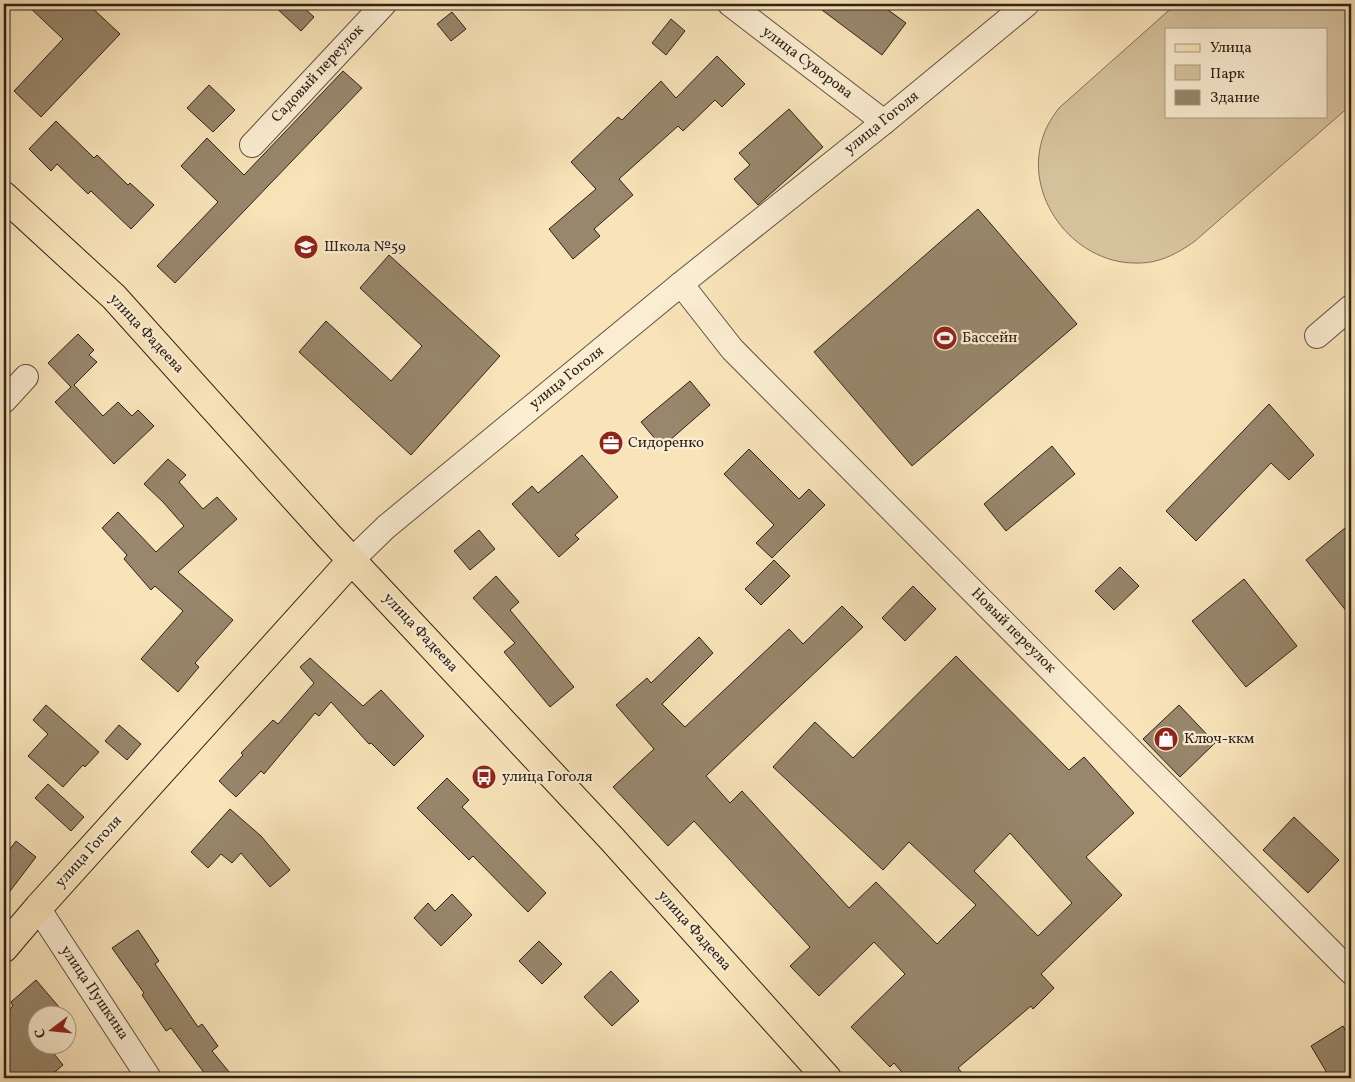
<svg xmlns="http://www.w3.org/2000/svg" width="1355" height="1082" font-family="Vollkorn,serif">
	<style>
		.green { fill: #d6c39e; stroke: #82725b; fill-rule: evenodd }
		.building { fill: #98876c; stroke: #2e2218; fill-rule: evenodd }
		.lines { fill: none; stroke-linecap: round; stroke-linejoin: round }
		.minor-casing { stroke: #615240; stroke-width: 26 }
		.major-casing { stroke: #2e2218; stroke-width: 30 }
		.minor { stroke: #fbedd2; stroke-width: 24 }
		.major { stroke: #f9e4ba; stroke-width: 28 }
		.labels { text-anchor: middle; dominant-baseline: central; stroke-width: 4.5; stroke-linejoin: round; paint-order: stroke }
		.street-label { font-size: 15px; fill: #2e2218; stroke: #fbedd2 }
		.poi-label { font-size: 15px; fill: #2e2218; stroke: #fbedd2; text-anchor: start }
	</style>
	<rect width="100%" height="100%" fill="#f9e4ba"/>
	<filter id="stains"><feTurbulence type="fractalNoise" baseFrequency=".004" numOctaves="4"/><feColorMatrix values="0 0 0 0 .2 0 0 0 0 .09 0 0 0 0 .02 0 0 0 .5 -.17"/></filter>
	<radialGradient id="worn" r=".72"><stop offset=".6" stop-color="#630" stop-opacity="0"/><stop offset="1" stop-color="#630" stop-opacity=".3"/></radialGradient>
	<path class="green" d="M1176,4H1351V105L1195,241C1177,254 1158,264 1135,263C1073,263 1021,195 1044,134C1047,125 1053,116 1059,108ZM1166,29H1326V116H1166Z"/>
	<g class="building">
		<path d="M26,4H88L120,34L41,117L14,91L63,39Z"/>
		<path d="M272,4H300L314,17L301,31Z"/>
		<path d="M814,4H880L906,23L882,55Z"/>
		<path d="M452,12L466,29L451,41L437,24Z"/>
		<path d="M671,19L685,31L666,55L652,43Z"/>
		<path d="M717,56L745,84L722,107L715,100L683,131L678,126L619,179L633,195L594,229L600,236L573,259L549,229L596,189L571,162L618,117L622,120L661,81L676,98Z"/>
		<path d="M343,71L362,88L175,283L157,266L218,202L181,166L207,138L244,175Z"/>
		<path d="M209,85L235,110L213,132L187,108Z"/>
		<path d="M789,109L823,147L758,205L734,179L750,165L739,153Z"/>
		<path d="M56,121L94,158L97,155L128,185L130,183L154,205L131,229L91,191L88,194L57,164L51,171L29,149Z"/>
		<path d="M978,209L1077,324L912,466L814,352Z"/>
		<path d="M389,255L500,356L411,455L299,352L326,321L391,381L422,346L360,288Z"/>
		<path d="M78,334L94,350L89,355L97,362L74,385L103,416L118,402L132,416L138,410L154,426L114,464L55,402L71,387L48,363Z"/>
		<path d="M690,381L710,405L662,447L641,422Z"/>
		<path d="M1269,404L1314,455L1289,480L1271,463L1196,541L1166,511Z"/>
		<path d="M1052,446L1075,474L1006,531L984,504Z"/>
		<path d="M749,449L799,499L809,489L825,505L772,558L756,543L774,525L724,474Z"/>
		<path d="M582,455L618,497L575,535L579,539L559,557L512,504L532,486L538,493Z"/>
		<path d="M168,459L186,475L179,482L203,509L217,497L237,519L178,572L233,620L195,663L199,667L178,692L141,659L183,611L155,586L151,590L124,559L127,555L102,528L118,512L156,552L184,526L163,502L144,484Z"/>
		<path d="M1351,523V617L1306,560Z"/>
		<path d="M479,530L495,549L470,570L454,551Z"/>
		<path d="M774,560L790,576L761,605L745,589Z"/>
		<path d="M1120,567L1139,586L1114,610L1095,591Z"/>
		<path d="M496,576L519,602L510,610L574,687L550,707L504,652L515,643L473,598Z"/>
		<path d="M1244,579L1297,646L1246,687L1192,621Z"/>
		<path d="M913,586L936,609L905,641L882,618Z"/>
		<path d="M842,606L863,627L706,776L730,803L742,791L849,908L876,882L937,944L976,905L909,842L883,870L773,767L815,722L853,758L956,656L1069,770L1084,757L1134,813L1086,857L1122,895L1041,974L1054,988L1033,1009L1031,1006L958,1068L966,1078H907L894,1063L890,1067L851,1027L905,974L874,942L819,996L790,966L810,947L694,821L668,846L613,787L654,749L616,705L647,678L651,683L699,637L713,653L662,704L685,727L789,629L803,644ZM1010,833L1072,903L1038,936L974,871Z"/>
		<path d="M310,658L363,706L381,690L424,736L394,766L371,743L369,744L331,702L319,716L315,713L264,774L261,771L236,797L219,781L243,755L241,753L273,720L278,724L314,683L300,667Z"/>
		<path d="M46,705L99,752L85,767L83,765L63,787L28,756L48,734L33,720Z"/>
		<path d="M1179,705L1215,743L1180,777L1143,739Z"/>
		<path d="M119,725L141,744L127,760L105,741Z"/>
		<path d="M447,778L469,800L462,807L546,893L528,912L473,856L469,860L417,808Z"/>
		<path d="M48,784L84,817L71,831L35,798Z"/>
		<path d="M230,809L261,836L290,870L270,887L241,853L232,863L221,854L208,868L191,852Z"/>
		<path d="M1294,817L1339,860L1308,893L1263,850Z"/>
		<path d="M16,841L36,857L4,899V857Z"/>
		<path d="M452,894L472,915L441,946L414,918L428,903L435,911Z"/>
		<path d="M138,930L159,961L155,964L198,1027L202,1024L218,1046L212,1051L234,1078H208L171,1028L166,1031L142,995L144,993L112,948Z"/>
		<path d="M539,941L562,964L542,984L519,961Z"/>
		<path d="M611,971L639,1001L612,1026L584,997Z"/>
		<path d="M36,980L59,1007L51,1014H38V1026L34,1030L38,1035V1044H46L63,1065L48,1078H14L4,1066V1015L13,1006L11,1002Z"/>
		<path d="M1343,1026L1351,1040V1073L1342,1078H1330L1311,1046Z"/>
	</g>
	<g class="lines">
		<defs>
			<g id="minor">
				<path d="M730,4L884,122"/>
				<path d="M252,145L384,4"/>
				<path d="M681,284L732,349L1351,972"/>
				<path d="M1317,336L1351,307"/>
				<path d="M4,401L26,377"/>
				<path d="M352,560L386,527L681,284L884,122L1027,4"/>
				<path d="M38,908L149,1078"/>
			</g>
			<g id="major">
				<path d="M4,196L114,297L328,535L612,839L827,1078"/>
				<path d="M4,948L38,908L352,560"/>
			</g>
		</defs>
		<use href="#minor" class="minor-casing"/>
		<use href="#major" class="major-casing"/>
		<use href="#minor" class="minor"/>
		<use href="#major" class="major"/>
	</g>
	<defs>
		<symbol id="school-disc" viewBox="-11 -11 22 22"><circle r="9.5" fill="#8f2418" stroke="#fbedd2"/><path d="M0-5L7-2L0 1L-7-2ZM-4 1L0 2.5L4 1V4Q0 6-4 4Z" fill="#fff"/></symbol>
		<symbol id="stadium-disc" viewBox="-11 -11 22 22"><circle r="9.5" fill="#8f2418" stroke="#fbedd2"/><path d="M0-5a6.5 5 0 1 0 0 10a6.5 5 0 1 0 0-10ZM-3.5-1.8h7v3.6h-7Z" fill="#fff"/></symbol>
		<symbol id="office-disc" viewBox="-11 -11 22 22"><circle r="9.5" fill="#8f2418" stroke="#fbedd2"/><path d="M-6-3h4V-5.5h4V-3h4V5H-6ZM-1-4.5V-3h2v-1.5ZM-6 0V1H6V0Z" fill="#fff"/></symbol>
		<symbol id="shop-disc" viewBox="-11 -11 22 22"><circle r="9.5" fill="#8f2418" stroke="#fbedd2"/><path d="M-5-2.5h2.3a2.7 3.5 0 0 1 5.4 0H5L5.5 6h-11ZM-1.5-2.5h3a1.5 2.3 0 0 0-3 0Z" fill="#fff"/></symbol>
		<symbol id="bus-disc" viewBox="-11 -11 22 22"><circle r="9.5" fill="#8f2418" stroke="#fbedd2"/><path d="M-5-6H5V4H4V6H2V4H-2V6H-4V4H-5ZM-3.5-4V0h7V-4ZM-3.5 1.2v1.5H-2V1.2ZM2 1.2v1.5H3.5V1.2Z" fill="#fff"/></symbol>
	</defs>
	<g fill-rule="evenodd">
		<use href="#school-disc" x="292" y="233" width="28" height="28"/>
		<use href="#stadium-disc" x="931" y="324" width="28" height="28"/>
		<use href="#office-disc" x="597" y="429" width="28" height="28"/>
		<use href="#shop-disc" x="1152" y="725" width="28" height="28"/>
		<use href="#bus-disc" x="470" y="763" width="28" height="28"/>
	</g>
	<g class="labels">
		<g class="street-label">
			<text transform="translate(807 63) rotate(37)">улица Суворова</text>
			<text transform="translate(318 74) rotate(-47)">Садовый переулок</text>
			<text transform="translate(882 123) rotate(-39)">улица Гоголя</text>
			<text transform="translate(146 334) rotate(47)">улица Фадеева</text>
			<text transform="translate(567 378) rotate(-39)">улица Гоголя</text>
			<text transform="translate(1013 631) rotate(45)">Новый переулок</text>
			<text transform="translate(420 633) rotate(47)">улица Фадеева</text>
			<text transform="translate(89 852) rotate(-48)">улица Гоголя</text>
			<text transform="translate(694 931) rotate(48)">улица Фадеева</text>
			<text transform="translate(94 993) rotate(56)">улица Пушкина</text>
		</g>
		<g class="poi-label">
			<text x="324" y="247">Школа №59</text>
			<text x="962" y="338">Бассейн</text>
			<text x="628" y="443">Сидоренко</text>
			<text x="1184" y="739">Ключ-ккм</text>
			<text x="502" y="777">улица Гоголя</text>
		</g>
	</g>
	<rect width="1355" height="1082" fill="none" stroke="#f9e4ba" stroke-width="20"/>
	<rect x="5" y="5" width="1345" height="1072" fill="none" stroke="#2e2218" stroke-width="2.5"/>
	<rect x="10" y="10" width="1335" height="1062" fill="none" stroke="#2e2218"/>
	<rect x="1165" y="28" width="162" height="90" fill="#fbedd2" stroke="#a99c88"/>
	<rect x="1175" y="44" width="25" height="8" fill="#f9e4ba" stroke="#a99c88"/>
	<text x="1210" y="52" font-size="15" fill="#2e2218">Улица</text>
	<rect x="1175" y="65" width="25" height="15" fill="#d6c39e" stroke="#a99c88"/>
	<text x="1210" y="78" font-size="15" fill="#2e2218">Парк</text>
	<rect x="1175" y="90" width="25" height="15" fill="#98876c" stroke="#a99c88"/>
	<text x="1210" y="102" font-size="15" fill="#2e2218">Здание</text>
	<g transform="translate(52 1030) rotate(254)"><circle r="24" fill="#fbedd2" stroke="#a99c88"/>
	<path d="M0-4L9 19L0 12L-9 19Z" fill="#8f2418"/>
	<text y="-8" font-size="14" font-weight="bold" text-anchor="middle" fill="#2e2218">С</text>
	</g>
	<rect width="100%" height="100%" filter="url(#stains)"/>
	<rect width="100%" height="100%" fill="url(#worn)"/>
</svg>
